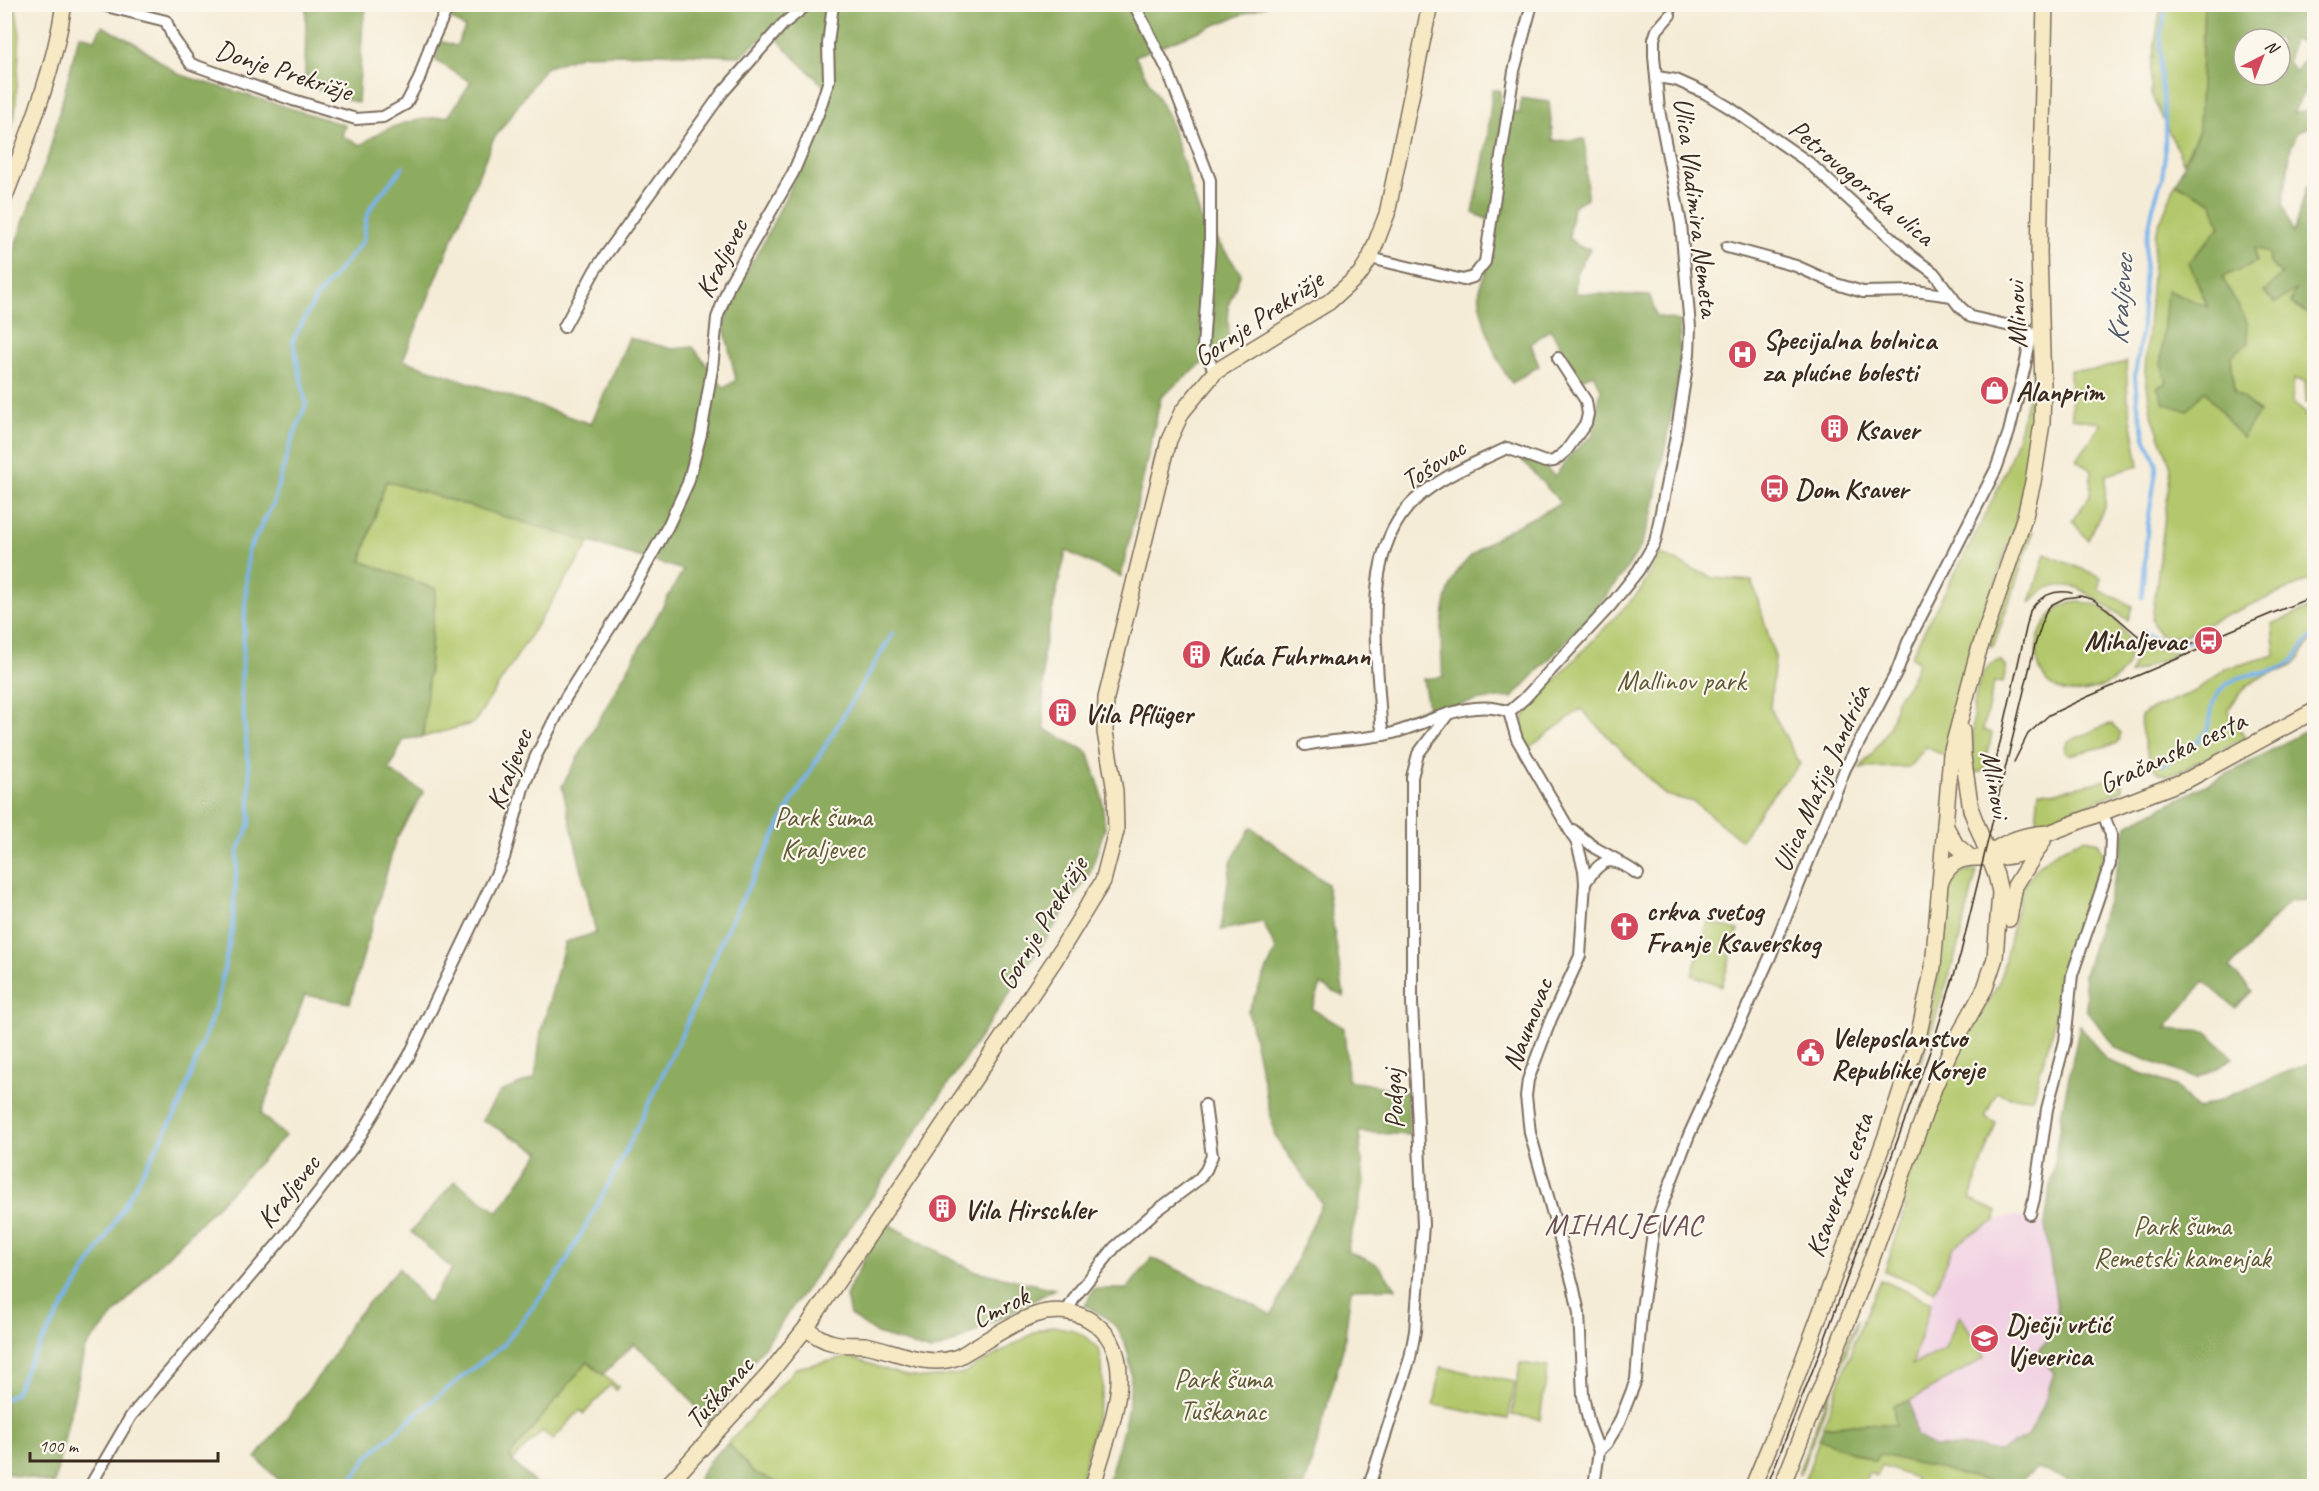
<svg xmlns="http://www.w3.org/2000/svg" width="2319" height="1491" font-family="Caveat,sans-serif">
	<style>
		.built { fill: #f1d0e3 }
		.green { fill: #b3c86c; stroke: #777945; stroke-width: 1.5 }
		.forest { fill: #8eac60; stroke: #646b3f; stroke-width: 1.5; fill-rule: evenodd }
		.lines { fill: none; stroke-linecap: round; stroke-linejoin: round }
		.stream { stroke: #7ab4eb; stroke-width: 4 }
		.street-casing { stroke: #7c6e5f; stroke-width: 14 }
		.secondary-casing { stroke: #7c6e5f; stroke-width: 18 }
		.street { stroke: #fff; stroke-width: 10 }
		.secondary { stroke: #f7e9c3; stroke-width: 15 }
		.tram { stroke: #3b2a1e; stroke-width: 1.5 }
		.labels { text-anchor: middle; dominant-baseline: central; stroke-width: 4.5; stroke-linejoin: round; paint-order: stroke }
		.street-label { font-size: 28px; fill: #3b2a1e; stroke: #fbf7ec }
		.poi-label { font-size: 28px; font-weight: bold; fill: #3b2a1e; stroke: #fbf7ec; text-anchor: start }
		.park-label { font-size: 28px; fill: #5f5935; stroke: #fbf7ec }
		.water-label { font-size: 30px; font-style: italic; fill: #515a66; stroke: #fbf7ec }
		.neighbourhood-label { font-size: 30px; letter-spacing: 1.5px; fill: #6a4f55; stroke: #fbf7ec }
	</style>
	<rect width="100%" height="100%" fill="#fbf7ec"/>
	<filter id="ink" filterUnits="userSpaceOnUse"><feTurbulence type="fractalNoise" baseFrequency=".0167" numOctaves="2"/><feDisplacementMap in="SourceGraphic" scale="12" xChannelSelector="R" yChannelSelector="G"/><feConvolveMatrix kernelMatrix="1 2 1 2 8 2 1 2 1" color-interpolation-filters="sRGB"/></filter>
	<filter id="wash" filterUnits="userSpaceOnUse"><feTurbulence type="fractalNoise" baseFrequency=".008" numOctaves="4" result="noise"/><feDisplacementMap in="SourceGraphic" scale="24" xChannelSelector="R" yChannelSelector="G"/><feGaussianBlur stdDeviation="1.35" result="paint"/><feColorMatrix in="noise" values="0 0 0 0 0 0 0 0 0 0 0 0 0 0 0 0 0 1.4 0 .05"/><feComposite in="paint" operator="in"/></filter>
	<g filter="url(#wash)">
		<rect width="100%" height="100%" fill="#f5ecd7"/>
		<path class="built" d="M2016,1215L2045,1225L2060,1329L2039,1349L2042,1359L2054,1373L2043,1407L2024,1438L1999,1452L1979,1447H1933L1916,1435L1910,1401L1911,1365L1934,1291L1953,1247L1968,1236L1996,1221Z"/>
		<g class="green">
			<path d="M5,4L15,5L20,34L15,115L5,146Z"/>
			<path d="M2177,4L2204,5L2199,130L2183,162L2151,94V69L2161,6Z"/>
			<path d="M2176,183L2213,203L2220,227L2189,262L2208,308L2167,290L2161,363L2167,382L2205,391L2216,403L2259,411L2234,391L2231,356L2247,322L2222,277L2256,262L2255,248L2269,252L2270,263L2282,275L2264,293L2276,303L2295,289L2310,315L2314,305V332L2308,336L2314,345V399L2306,403L2305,381L2294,379L2292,402L2304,412L2311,431H2314V578L2213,621L2182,637L2160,635L2152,620L2171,467L2151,412L2145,371L2155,235Z"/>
			<path d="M2126,362L2128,401L2139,466L2106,475L2105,506L2088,540L2072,521L2090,496L2091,471L2077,459L2102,423L2072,418L2070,370H2096Z"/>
			<path d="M2035,368H2038L2033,447L2018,517L1964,672L1954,707L1945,756L1926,747L1909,767L1860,768C1878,748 1894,727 1896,699C1907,688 1915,677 1918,661L1911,657C1945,585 1992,516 2017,439C2024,416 2029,392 2035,368Z"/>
			<path d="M386,481L590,542L474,723L423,737L436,589L361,562Z"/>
			<path d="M2029,530L2033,532L2032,536L1994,645L1991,647L1989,644Z"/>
			<path d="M1660,554L1713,578L1752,581L1775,657L1770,708L1800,764L1766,802L1741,840L1694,802L1665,795L1581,709L1527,749C1517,722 1519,724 1535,701L1641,590Z"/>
			<path d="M2045,554L2101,577L2098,589L2132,606L2128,620L2079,588C2055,583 2046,585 2030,603Z"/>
			<path d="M2071,602C2079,602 2086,602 2094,604C2118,613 2141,647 2123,671C2116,680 2104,687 2092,690C2026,708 2019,622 2071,602Z"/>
			<path d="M2314,606V640C2304,646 2302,658 2293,665C2285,670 2274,672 2266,675C2250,681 2236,696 2228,711L2245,738L2172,775C2166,775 2162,775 2157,772C2150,766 2138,725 2141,716L2145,712L2195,691L2225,669L2275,655L2272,624Z"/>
			<path d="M2134,638L2150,646L2177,654L2130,674L2136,657Z"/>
			<path d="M2000,660L2006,668L2003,683L1994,682L1983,730L1992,733L1984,771L1974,773C1972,747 1970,698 1982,675C1985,667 1993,663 2000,660Z"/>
			<path d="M2112,724L2120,732L2119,740L2115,744L2070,755L2065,752V747L2067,742L2106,725Z"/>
			<path d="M2117,777L2121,780L2123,790L2038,824L2036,822L2039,791L2056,792Z"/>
			<path d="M2085,839L2098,842L2104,855L2100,872L2064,972L2053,1030L2032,1098L2011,1097L1997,1092L1985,1117L1996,1123L1970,1199L1997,1212L1996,1221L1968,1236L1953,1247L1934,1291L1885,1271L1906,1208L1898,1204L1948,1072L2000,980L2021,892C2035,863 2055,849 2085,839Z"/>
			<path d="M1977,871L1955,957L1920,1066L1938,975L1947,889L1959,874L1964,872Z"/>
			<path d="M1708,922L1738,930L1722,986L1692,975Z"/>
			<path d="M1881,1280L1931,1302L1912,1365L1944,1350L1960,1315L1985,1357L1910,1401L1893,1405L1896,1425L1865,1423L1823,1427L1859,1330Z"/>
			<path d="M1859,1319L1800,1474L1799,1471L1848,1339Z"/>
			<path d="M1053,1326L1073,1330L1088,1338L1099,1350L1102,1363L1103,1390L1079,1486H785L753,1473L728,1443L796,1368L850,1357L902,1375L922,1378L945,1376L964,1373L1039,1330Z"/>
			<path d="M587,1362L618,1387L616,1390L610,1385L584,1414L580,1410L553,1440L542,1431L512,1461L510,1456Z"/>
			<path d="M1520,1363L1548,1367L1540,1419L1512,1415Z"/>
			<path d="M1441,1367L1515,1382L1508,1419L1434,1405Z"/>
			<path d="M1819,1439L1875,1461L1879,1454L2008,1486H1923L1915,1483L1916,1478L1881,1466L1876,1476L1869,1473L1863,1486H1803Z"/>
		</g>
		<g class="forest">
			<path d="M306,5H367L363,22L358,103L305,85Z"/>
			<path d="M458,5H1267L1135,56L1169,118L1201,219L1241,273L1228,306L1229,342L1161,397L1121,577L1066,551L1043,651L1044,729L1088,752L1101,791L1105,828L1089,875L872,1197L709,1423L668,1372L634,1344L603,1374L587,1362L510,1456L512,1461L537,1485L535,1486H285L256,1458L330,1361L349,1325L399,1268L428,1304L452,1269L411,1232L455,1181L498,1212L540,1152L482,1120L500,1092L535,1078L541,1032L565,942L596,933L562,786L683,570L386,481L361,561L436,589L423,737L404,739L389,770L424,792L396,839L350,1003L305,995L261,1114L285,1136L149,1275L85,1348L54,1484L5,1473V272L49,153L79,35L95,39L102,26L133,42L178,74L345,125L342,136L361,145C389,123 415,119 449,116L471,82L436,61L440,41L456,46L465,28L450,18ZM771,30L785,48L831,93L823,121L764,241L739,286L724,326L736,380L724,388L693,347L673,349L629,338L591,424L403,360L493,140L545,68L582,55L658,53L740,56Z"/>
			<path d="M2302,5L2314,7V40L2305,45L2293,38L2288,62L2296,72L2309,52L2314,72L2293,114L2314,108V124L2298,132L2291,147L2283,205L2293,233L2307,186L2314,187V305L2310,315L2291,303L2295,290L2276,303L2264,292L2282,275L2270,263L2269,252L2255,248L2256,262L2222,277L2247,322L2248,343L2231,356L2234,391L2259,412L2242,438L2205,391L2187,411L2164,403L2157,387L2167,382L2161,363L2167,290L2208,307L2189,262L2220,227L2213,203L2176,183L2199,130L2204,5ZM2244,39H2280V75H2244Z"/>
			<path d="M1492,90H1500L1501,106L1520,114L1521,98L1549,102L1553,141L1585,139L1587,198L1573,206L1569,238L1578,246L1590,249L1576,273L1575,293L1650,296L1656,316L1680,321L1679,371L1653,513L1641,546L1623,574L1589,617L1512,698C1472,696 1437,714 1398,718L1428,707L1423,679L1443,677C1442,660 1440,642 1442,626C1443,612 1447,593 1453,580C1470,543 1527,522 1561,503L1521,459L1525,455L1532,457L1555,476L1572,453L1592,436L1601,389L1593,374L1581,379L1550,329L1531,344L1539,366L1512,383C1497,365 1476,310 1480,287C1481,281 1485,275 1487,269C1491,255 1493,238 1496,223L1473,213L1487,143Z"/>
			<path d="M2314,726V901L2288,902L2230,968L2252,991L2235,1008L2204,981L2165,1029L2207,1032L2233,1058L2197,1079L2115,1048L2087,1010L2084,975L2115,876L2127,825L2243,766Z"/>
			<path d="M1251,827L1327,884L1344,997L1321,985L1312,1009L1344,1028L1348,1080L1407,1092L1409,1135L1359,1132L1364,1183L1347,1251L1377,1264L1396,1288L1351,1289L1344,1345L1305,1486H1107C1119,1440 1149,1369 1115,1326C1108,1317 1095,1311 1085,1305L1094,1289H1127L1152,1258L1247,1302L1272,1315L1322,1203L1275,1136L1248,1011L1276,950L1263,922L1221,930L1231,862Z"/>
			<path d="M2080,1025L2106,1060L2175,1086L2197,1109L2314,1061V1486H2178L2174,1479L2075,1482L2037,1468L2014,1486H2008L1879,1454L1875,1461L1819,1439L1823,1427L1865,1423L1896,1425L1893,1405L1910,1401L1916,1435L1933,1447H1979L1999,1452L2026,1437L2043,1407L2054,1373L2042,1359L2039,1349L2060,1328L2045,1225L2062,1111Z"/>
			<path d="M884,1222L972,1270L1055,1289L952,1344L930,1351L877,1334L850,1315L846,1297L849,1288Z"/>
			<path d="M728,1443L753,1472L785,1486H694L709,1461Z"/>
		</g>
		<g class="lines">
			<g class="stream">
				<path d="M2142,597L2148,522L2157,465L2145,437L2137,401L2135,376L2142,326L2146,242L2153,207L2162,178L2165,155V121L2160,69L2161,32L2167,4"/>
				<path d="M2142,631C2157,643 2172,643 2190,641"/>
				<path d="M2163,765C2178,755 2200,745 2208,727C2212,716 2211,701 2219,692C2239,667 2268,679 2290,663C2300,655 2302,642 2314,636"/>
				<path d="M4,1400L16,1392L29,1363L105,1239L179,1108L217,1003L232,930L238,851L250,824V781L241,690L248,551L273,504L290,445L306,404L293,340L316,298L363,241L366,219L372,205L403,167"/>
				<path d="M347,1486L370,1454L434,1399L503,1345L560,1272L618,1167L684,1030L725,933L791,803L893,633"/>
			</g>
		</g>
	</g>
	<g filter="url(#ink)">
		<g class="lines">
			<defs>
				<g id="street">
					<path d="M98,4L166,21L173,38L191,64L293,100L356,119L383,117L406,104L419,79L430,46L449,4"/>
					<path d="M1134,4L1168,71L1210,180V244L1203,348L1215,372"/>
					<path d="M1727,247L1796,266L1836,284L1863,292L1915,291L1952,296"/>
					<path d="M1370,258L1463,280L1473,277L1485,262L1514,71L1532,4"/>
					<path d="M564,327L595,270L722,93L783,24L808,4"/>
					<path d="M1509,712L1517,739L1577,843L1584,870L1585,883L1580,956L1551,1019L1528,1080L1526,1096L1530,1133L1573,1285L1579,1313L1583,1396L1589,1424L1599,1451"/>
					<path d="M1509,712L1524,699L1611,605L1638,571L1655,542L1676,436L1689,354L1690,327L1681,224L1659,110L1654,56V39L1657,30L1670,15"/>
					<path d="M1384,735L1381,724C1378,655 1359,551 1415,500C1441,476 1476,463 1507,448L1545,462L1554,461L1566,451L1586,423L1588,414L1586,401L1558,358"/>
					<path d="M1305,745C1333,739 1364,740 1393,733C1430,723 1470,697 1509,712"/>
					<path d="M1573,830L1595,848L1617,860"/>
					<path d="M1585,883C1604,855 1612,856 1638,874"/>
					<path d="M2030,1214L2034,1199L2047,1109L2065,1041L2072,975L2110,864L2111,835L2103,813"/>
					<path d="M1066,1312L1077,1294L1115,1247L1155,1212L1199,1179L1206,1170L1212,1156L1205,1105"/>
					<path d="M90,1486L131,1416L282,1239L354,1146L409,1056L504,858L523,788L536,756L566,697L623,607L668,526L688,483L701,434L712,369L717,318L730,283L793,173L818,114L829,80L828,44L833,4"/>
					<path d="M1369,1486L1410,1358L1415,1331L1423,1225L1412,1004V777L1418,754L1448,714"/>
					<path d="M1594,1486L1599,1451L1607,1443L1619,1423L1636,1380L1641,1316L1654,1226L1689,1135L1770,957L1845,769L1897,671L1908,642L1996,469L2009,432L2025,366L2030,340V333L2028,330L1971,317L1959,306L1934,273L1911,256L1808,162L1730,108L1705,93L1676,80L1657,77"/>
				</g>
				<g id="secondary">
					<path d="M4,199C28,136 54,72 64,4"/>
					<path d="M1945,825L1956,845L1970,857"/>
					<path d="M1987,856C2005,840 2026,834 2049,833L2189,779L2314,711"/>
					<path d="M1941,881C1954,850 1978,860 2003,857C2016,856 2029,851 2039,844"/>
					<path d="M2009,919L2015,886L2043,841"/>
					<path d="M806,1328C815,1335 823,1341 834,1343C844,1346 855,1344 865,1345C894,1350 926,1368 955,1358C962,1356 969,1350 975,1347C994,1336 1014,1322 1035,1315C1052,1309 1072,1310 1088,1319C1148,1353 1105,1436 1093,1486"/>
					<path d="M667,1486L769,1374L806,1328L1054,961L1103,881L1116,831L1115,791L1105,732L1106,698L1169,440L1182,412L1215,372L1329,302L1360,274L1370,258L1387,214L1430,4"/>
					<path d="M1753,1486L1786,1406L1887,1133L1918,1038L1933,967L1951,754L1977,656L2025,516L2033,482L2042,423L2043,387L2039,252L2045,4"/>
					<path d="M1782,1486L1867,1272L1934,1088L1950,1051L1985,988L1995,958L2000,892L1996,875L1971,810L1963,756L1962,731"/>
				</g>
			</defs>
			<use href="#street" class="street-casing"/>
			<use href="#secondary" class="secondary-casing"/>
			<use href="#street" class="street"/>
			<use href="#secondary" class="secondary"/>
			<g class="tram">
				<path d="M2014,762L2028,734L2049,715L2087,697L2198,650"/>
				<path d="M1997,792V756L2030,611C2039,596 2054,589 2072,593"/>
				<path d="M1767,1486L1823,1344L1933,1043L1960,956L2035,645L2046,611L2051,605L2065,598L2080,596L2092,599L2107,609L2144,641L2159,647L2177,648L2208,640L2314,596"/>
			</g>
		</g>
	</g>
	<defs>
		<symbol id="hospital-disc" viewBox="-11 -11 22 22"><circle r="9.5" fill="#d1495b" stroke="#fbf7ec"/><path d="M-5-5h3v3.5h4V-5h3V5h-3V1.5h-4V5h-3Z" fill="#fff"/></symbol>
		<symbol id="shop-disc" viewBox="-11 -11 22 22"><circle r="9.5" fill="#d1495b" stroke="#fbf7ec"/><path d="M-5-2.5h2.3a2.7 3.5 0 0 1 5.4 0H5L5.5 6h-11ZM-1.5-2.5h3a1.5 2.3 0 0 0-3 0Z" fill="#fff"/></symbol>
		<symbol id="building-disc" viewBox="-11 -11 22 22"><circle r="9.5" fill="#d1495b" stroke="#fbf7ec"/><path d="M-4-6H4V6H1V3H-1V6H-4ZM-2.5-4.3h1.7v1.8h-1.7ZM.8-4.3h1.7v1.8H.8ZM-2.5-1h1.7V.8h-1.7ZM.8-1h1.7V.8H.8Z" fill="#fff"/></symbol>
		<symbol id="bus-disc" viewBox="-11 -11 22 22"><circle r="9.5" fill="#d1495b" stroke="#fbf7ec"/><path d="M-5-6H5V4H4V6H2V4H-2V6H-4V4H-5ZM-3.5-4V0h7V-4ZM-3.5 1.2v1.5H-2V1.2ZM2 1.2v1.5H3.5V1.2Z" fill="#fff"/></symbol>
		<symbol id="church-disc" viewBox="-11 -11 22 22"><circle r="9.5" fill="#d1495b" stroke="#fbf7ec"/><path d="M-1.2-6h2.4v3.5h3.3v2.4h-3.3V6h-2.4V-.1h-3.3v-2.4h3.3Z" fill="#fff"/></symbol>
		<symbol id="civic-disc" viewBox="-11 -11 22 22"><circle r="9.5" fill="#d1495b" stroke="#fbf7ec"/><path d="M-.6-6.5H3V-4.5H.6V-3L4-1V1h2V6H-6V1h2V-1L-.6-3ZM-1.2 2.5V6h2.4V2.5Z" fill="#fff"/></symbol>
		<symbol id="school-disc" viewBox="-11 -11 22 22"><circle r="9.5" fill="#d1495b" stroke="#fbf7ec"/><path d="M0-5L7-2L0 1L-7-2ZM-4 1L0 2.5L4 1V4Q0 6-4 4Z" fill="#fff"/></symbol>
	</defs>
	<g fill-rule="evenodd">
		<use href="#hospital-disc" x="1726" y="338" width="33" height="33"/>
		<use href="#shop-disc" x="1978" y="374" width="33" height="33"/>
		<use href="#building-disc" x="1818" y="412" width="33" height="33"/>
		<use href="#bus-disc" x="1758" y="472" width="33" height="33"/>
		<use href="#bus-disc" x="2192" y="624" width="33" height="33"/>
		<use href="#building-disc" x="1180" y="638" width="33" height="33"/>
		<use href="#building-disc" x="1046" y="696" width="33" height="33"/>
		<use href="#church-disc" x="1608" y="910" width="33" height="33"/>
		<use href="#civic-disc" x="1794" y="1036" width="33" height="33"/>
		<use href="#building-disc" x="926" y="1192" width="33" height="33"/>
		<use href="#school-disc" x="1968" y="1322" width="33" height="33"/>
	</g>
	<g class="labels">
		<g class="street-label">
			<text transform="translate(284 70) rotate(18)">Donje Prekrižje</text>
			<text transform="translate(1862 182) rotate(40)">Petrovogorska ulica</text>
			<text transform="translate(1697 207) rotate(83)">Ulica Vladimira Nemeta</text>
			<text transform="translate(721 258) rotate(-63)">Kraljevec</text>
			<text transform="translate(2016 315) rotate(-92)">Mlinovi</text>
			<text transform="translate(1258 318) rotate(-34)">Gornje Prekrižje</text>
			<text transform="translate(1433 464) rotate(-33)">Tošovac</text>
			<text transform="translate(2172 752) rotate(-25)">Gračanska cesta</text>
			<text transform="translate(509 769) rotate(-69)">Kraljevec</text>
			<text transform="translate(1821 778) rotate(-66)">Ulica Matije Jandrića</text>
			<text transform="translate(1996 784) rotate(80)">Mlinovi</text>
			<text transform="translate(1042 923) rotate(-59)">Gornje Prekrižje</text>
			<text transform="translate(1527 1024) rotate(-69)">Naumovac</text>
			<text transform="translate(1393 1099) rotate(-93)">Podgaj</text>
			<text transform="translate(1839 1185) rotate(-70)">Ksaverska cesta</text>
			<text transform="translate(288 1191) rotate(-52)">Kraljevec</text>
			<text transform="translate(1000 1307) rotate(-26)">Cmrok</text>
			<text transform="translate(719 1392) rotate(-48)">Tuškanac</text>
		</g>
		<g class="poi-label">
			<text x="1763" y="339">Specijalna bolnica<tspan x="1763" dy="32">za plućne bolesti</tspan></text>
			<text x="2016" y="391">Alanprim</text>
			<text x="1855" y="429">Ksaver</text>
			<text x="1795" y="488">Dom Ksaver</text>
			<text x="2187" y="640" text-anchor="end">Mihaljevac</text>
			<text x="1218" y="655">Kuća Fuhrmann</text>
			<text x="1084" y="713">Vila Pflüger</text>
			<text x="1646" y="910">crkva svetog<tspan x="1646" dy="32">Franje Ksaverskog</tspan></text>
			<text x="1831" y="1037">Veleposlanstvo<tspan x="1831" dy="32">Republike Koreje</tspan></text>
			<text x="964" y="1209">Vila Hirschler</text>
			<text x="2006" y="1323">Dječji vrtić<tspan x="2006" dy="32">Vjeverica</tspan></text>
		</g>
		<g class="park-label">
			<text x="1681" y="680">Mallinov park</text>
			<text x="823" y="816">Park šuma<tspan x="823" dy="32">Kraljevec</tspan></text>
			<text x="2182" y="1225">Park šuma<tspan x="2182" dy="32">Remetski kamenjak</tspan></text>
			<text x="1223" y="1378">Park šuma<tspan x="1223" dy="32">Tuškanac</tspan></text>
		</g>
		<g class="water-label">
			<text transform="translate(2120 300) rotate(-86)">Kraljevec</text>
		</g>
		<g class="neighbourhood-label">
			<text x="1624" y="1224">MIHALJEVAC</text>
		</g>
	</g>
	<rect width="2319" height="1491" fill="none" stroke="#fbf7ec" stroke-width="24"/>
	<g transform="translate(2262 57) rotate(42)"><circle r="28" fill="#fbf7ec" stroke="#aea59a" stroke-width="1.5"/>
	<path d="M0-4.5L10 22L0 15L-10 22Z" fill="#d1495b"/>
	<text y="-9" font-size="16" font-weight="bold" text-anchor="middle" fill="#3b2a1e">N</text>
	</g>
	<path d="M30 1452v9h188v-9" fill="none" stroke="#3b2a1e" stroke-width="3"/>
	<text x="39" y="1452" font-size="18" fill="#3b2a1e" stroke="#fbf7ec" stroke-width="4.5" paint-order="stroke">100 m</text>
</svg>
